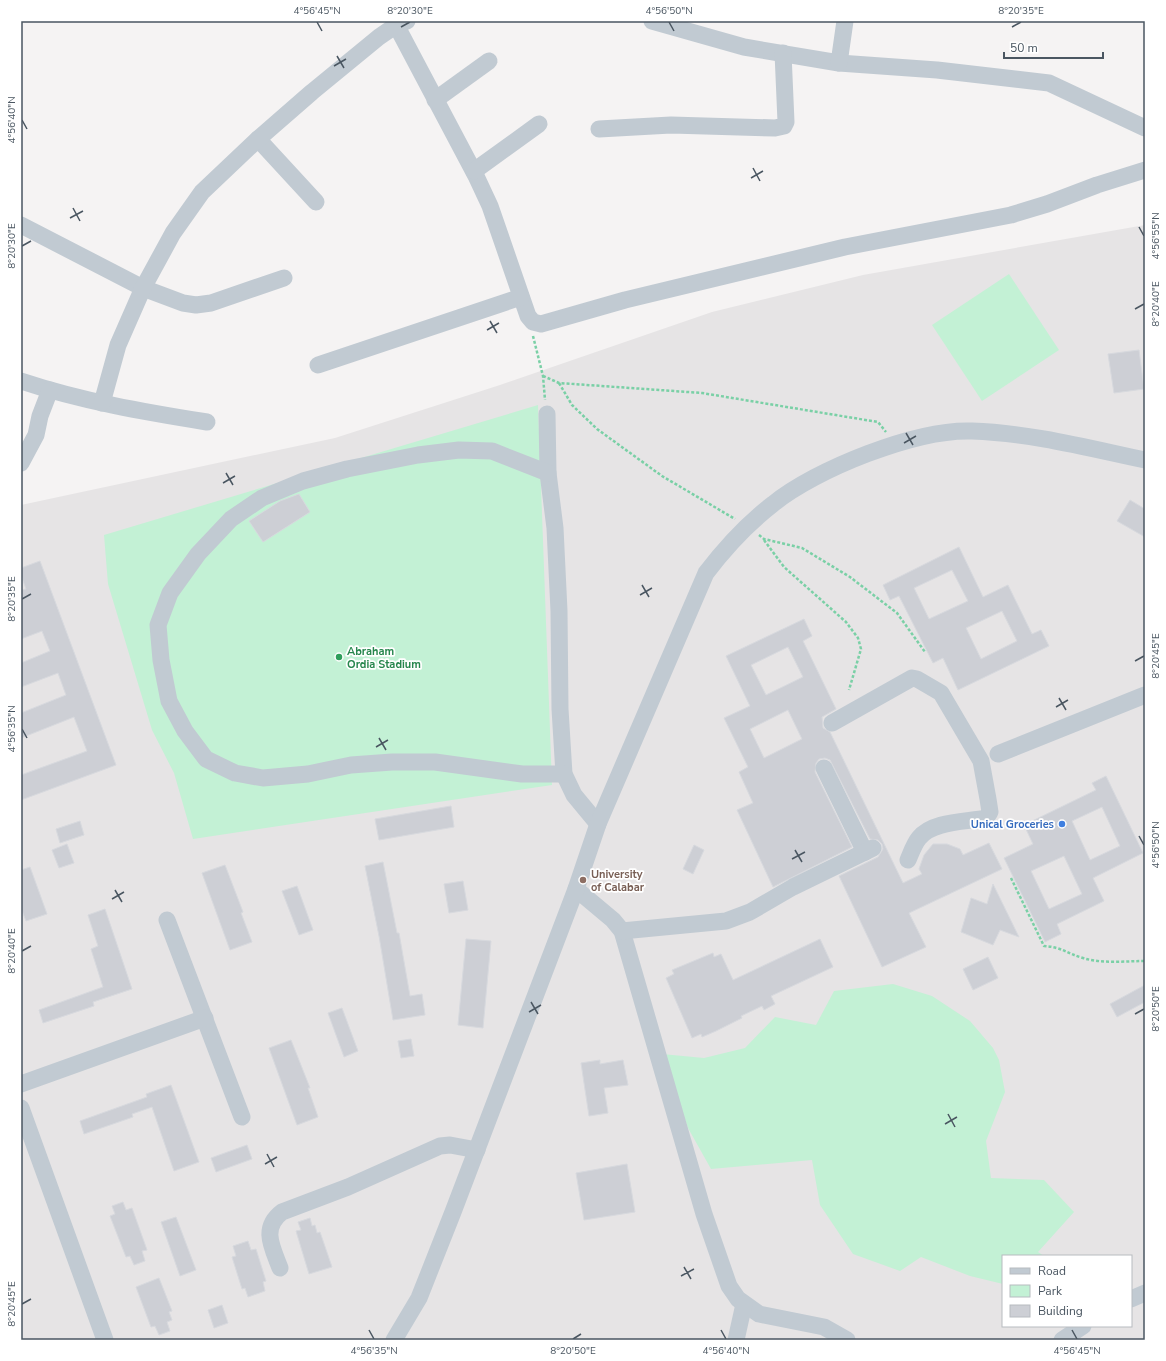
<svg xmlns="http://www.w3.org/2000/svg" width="1166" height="1361" font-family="'Nunito Sans',sans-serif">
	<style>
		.education { fill: #e6e4e5; fill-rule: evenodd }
		.green { fill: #c3f1d5 }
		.building { fill: #cdcfd5; stroke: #d7d9de; fill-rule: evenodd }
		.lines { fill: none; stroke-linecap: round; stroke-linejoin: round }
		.path { stroke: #7ad0a6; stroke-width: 2.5; stroke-dasharray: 3 2; stroke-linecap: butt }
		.minor { stroke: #c1cad2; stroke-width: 17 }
		.ticks { fill: none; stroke: #4a5661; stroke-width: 1.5 }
		.leisure-dot { fill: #2e9e5b; stroke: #fff; stroke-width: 1.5 }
		.shop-dot { fill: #3f7fe0; stroke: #fff; stroke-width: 1.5 }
		.education-dot { fill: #8d6e63; stroke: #fff; stroke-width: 1.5 }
		.labels { text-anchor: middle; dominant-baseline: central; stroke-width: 3.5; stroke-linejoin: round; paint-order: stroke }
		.leisure-label { font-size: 11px; font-weight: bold; fill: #27864d; stroke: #fff; text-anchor: start }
		.shop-label { font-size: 11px; font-weight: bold; fill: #366cbe; stroke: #fff; text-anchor: end }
		.education-label { font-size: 11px; font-weight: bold; fill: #785e54; stroke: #fff; text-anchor: start }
		.neatline { fill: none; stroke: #4a5661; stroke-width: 1.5 }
		.ticks-label { font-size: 10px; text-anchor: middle; fill: #4a5661 }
	</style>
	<rect width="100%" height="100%" fill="#f5f3f3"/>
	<path class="education" d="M1145,225V1340H21V505L335,438L500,385L712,312L863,275ZM1003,1256H1131V1326H1003Z"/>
	<g class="green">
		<path d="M1009,274L1059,350L982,401L932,325Z"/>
		<path d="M538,405L552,785L193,839L174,773L152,730L108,584L104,535Z"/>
		<path d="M893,984L932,996L970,1021L993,1048L999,1060L1005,1092L986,1141L991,1178L1044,1180L1074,1212L1038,1252L1044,1256H1003V1284L970,1276L921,1257L900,1271L853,1254L820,1205L812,1160L711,1169L688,1128L662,1054L704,1058L745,1048L775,1017L816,1025L834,991Z"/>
	</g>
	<g class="building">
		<path d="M1139,350L1144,389L1114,393L1108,354Z"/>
		<path d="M299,494L310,512L263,542L249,521L280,501Z"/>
		<path d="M1130,500L1145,509V537L1117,521Z"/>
		<path d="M959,547L983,597L1008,585L1032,634L1041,630L1049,646L958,690L943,658L933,663L899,596L890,600L883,585ZM952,570L968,601L929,619L914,588ZM1002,611L1017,641L981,659L966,628Z"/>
		<path d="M40,561L116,765L21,800V775L87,751L74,717L21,738V713L66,695L58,673L21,687V663L50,651L42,631L21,639V590L26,589L21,575V568Z"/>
		<path d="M804,619L812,636L803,641L836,709L822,717L823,728L830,732L903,883L922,874L919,869L924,855L933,844H947L960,849L963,855L989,843L1002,869L909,913L926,947L882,967L839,876L878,857L883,849L882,844L878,840L870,839L830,760L825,758L819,759L816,763L815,772L852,847L773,887L737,810L753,803L739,772L748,767L724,718L750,706L726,656ZM788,647L803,677L766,695L751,665ZM788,710L802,739L764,758L750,729Z"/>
		<path d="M1106,776L1143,853L1093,878L1104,901L1057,924L1061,934L1045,942L1004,858L1033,844L1024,825L1096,790L1092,783ZM1102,807L1120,846L1090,860L1072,821ZM1064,856L1082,894L1049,909L1031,871Z"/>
		<path d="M451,806L454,827L379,840L375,819Z"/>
		<path d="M80,821L84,835L60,843L56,829Z"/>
		<path d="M67,844L74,863L59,868L52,850Z"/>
		<path d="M694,845L704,850L693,874L683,869Z"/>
		<path d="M383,862L397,933H399L410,996L422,994L425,1015L393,1020L379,936L365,866Z"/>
		<path d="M225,865L243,912L241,913L252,942L230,950L202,873Z"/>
		<path d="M30,867L47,914L26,921L21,908V870Z"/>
		<path d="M463,881L468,910L449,913L444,884Z"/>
		<path d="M993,884L1019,937L1000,930L993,945L961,932L971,898L987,904Z"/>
		<path d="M297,886L313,930L299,935L282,891Z"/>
		<path d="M105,909L132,989L93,1002L94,1006L43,1023L39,1010L103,987L91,949L98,946L88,915Z"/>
		<path d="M466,939L491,941L483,1028L458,1025Z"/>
		<path d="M820,939L833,967L771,996L775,1004L764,1010L762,1006L741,1016L742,1018L716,1031L702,1037L701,1034L692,1038L666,978L674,974L672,970L713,953L714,957L721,954L733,980Z"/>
		<path d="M988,957L998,978L973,990L963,969Z"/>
		<path d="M1145,985V1002L1117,1017L1110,1004Z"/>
		<path d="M342,1008L358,1051L344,1057L328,1013Z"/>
		<path d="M411,1039L414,1056L401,1058L398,1041Z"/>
		<path d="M291,1040L310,1088H308L318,1117L297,1125L269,1048Z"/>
		<path d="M600,1060V1064L623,1060L628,1085L604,1088L608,1113L589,1116L581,1063Z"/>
		<path d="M171,1085L199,1162L174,1171L152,1107L132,1114L133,1117L84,1134L80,1121L147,1097L146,1094Z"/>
		<path d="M247,1145L252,1159L216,1172L211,1158Z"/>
		<path d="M627,1164L635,1212L584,1220L576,1173Z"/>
		<path d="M123,1202L126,1210L132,1208L147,1250L142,1251L145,1261L134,1265L130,1256L126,1257L110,1216L115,1214L112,1206Z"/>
		<path d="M176,1217L196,1270L180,1276L161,1222Z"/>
		<path d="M310,1218L312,1226L315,1225L317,1233L320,1232L332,1267L309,1274L296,1231L301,1230L298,1222Z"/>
		<path d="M248,1241L251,1250L256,1249L266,1281L263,1282L265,1291L248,1297L245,1288L242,1289L232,1257L236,1256L233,1246Z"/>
		<path d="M159,1278L172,1311L169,1312L172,1320L167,1322L170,1331L159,1335L155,1326L151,1327L136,1287Z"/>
		<path d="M222,1305L228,1323L214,1328L208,1310Z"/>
	</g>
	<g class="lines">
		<g class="path">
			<path d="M533,336L543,376L545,400"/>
			<path d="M543,376L559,383L702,393L878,422L886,432"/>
			<path d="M559,383L572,405L597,429L662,476L735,519"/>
			<path d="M759,535L764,539L802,548L850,577L897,613L925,652"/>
			<path d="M764,540L784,567L846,622L858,638L861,649L849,690"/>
			<path d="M1011,878L1044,946C1062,947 1068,954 1083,958C1102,964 1125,961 1145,961"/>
		</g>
		<g class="minor">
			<path d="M394,21L476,176L490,206L528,316L533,322L541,324L625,300L845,247L1011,215L1047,204L1097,185L1145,170"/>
			<path d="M652,21L744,47L839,63L937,70L1049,83L1145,128"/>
			<path d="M839,63L845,21"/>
			<path d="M435,100L489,61"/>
			<path d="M599,129L671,125L775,128L784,126L786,122L783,53"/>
			<path d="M258,139L316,202"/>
			<path d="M474,171L539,124"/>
			<path d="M21,225L143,288L183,303L196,305L211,303L284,278"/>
			<path d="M318,365L521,297"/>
			<path d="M21,381C81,401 144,412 207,422"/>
			<path d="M102,403L118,345L143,288L173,233L202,192L258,139L312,92L379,37L395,26L407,21"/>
			<path d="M547,414L548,473L555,528L559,611L560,709L564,774L574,795L598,824"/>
			<path d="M21,463L36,435L40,416L50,390"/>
			<path d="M548,473L492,451L459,450L418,455L347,469L303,481L262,498L231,519L198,554L170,593L158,625L161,660L169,701L185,731L206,759L235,773L263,778L308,774L351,765L392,762H435L522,774H564"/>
			<path d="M832,723L912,678L917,679L941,693L981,761L988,799L990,812L986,818C966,822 932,821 919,838C914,844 911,853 908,860"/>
			<path d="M998,754L1145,695"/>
			<path d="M824,768L865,852"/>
			<path d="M576,889L613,920L622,931L704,1214L729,1286L738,1299L759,1314L824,1327L847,1340"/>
			<path d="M167,920L242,1117"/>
			<path d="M622,931L726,921L750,912L793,887L873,848"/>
			<path d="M21,1084L205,1018"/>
			<path d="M21,1108L105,1340"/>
			<path d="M280,1268C272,1247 261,1228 282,1212L348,1187L440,1146L450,1145L477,1150"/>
			<path d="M1131,1299L1145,1293"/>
			<path d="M394,1340L419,1298L453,1212L576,889L598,824L706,573C725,548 747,524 773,504C816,469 916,429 972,431C1031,433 1088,448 1145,460"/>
			<path d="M736,1340L744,1304"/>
			<path d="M1062,1340L1083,1326"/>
		</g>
	</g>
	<path class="ticks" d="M317,22L322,31M669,22L674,31M401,27L410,22M1012,27L1021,22M337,56L344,68M334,66L346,59M22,120L27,129M753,168L760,181M751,178L763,171M73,208L80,221M70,218L83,211M1139,227L1144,236M22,246L31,241M1135,309L1144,304M490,321L497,333M487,330L499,323M906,433L913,445M904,443L916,436M226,473L233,485M223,483L235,476M642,585L649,597M640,595L652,588M22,599L31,594M1135,661L1144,656M1059,698L1066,710M1056,707L1068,700M22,729L27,738M379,738L386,750M376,747L388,740M1139,836L1144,845M795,850L802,862M792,859L805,852M115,890L122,902M112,899L124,892M22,951L31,946M531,1002L538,1014M529,1012L541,1005M1135,1014L1144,1009M948,1114L955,1127M945,1124L957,1117M267,1154L274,1167M265,1164L277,1157M684,1267L691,1279M681,1276L694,1269M22,1304L31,1299M369,1330L374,1339M721,1330L726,1339M1072,1330L1077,1339M573,1339L581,1334"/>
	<circle class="leisure-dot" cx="339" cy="657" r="4"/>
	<circle class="shop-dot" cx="1062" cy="824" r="4"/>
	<circle class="education-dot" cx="583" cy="880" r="4"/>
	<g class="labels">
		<g class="leisure-label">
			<text x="347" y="651">Abraham<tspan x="347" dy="13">Ordia Stadium</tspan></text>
		</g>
		<g class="shop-label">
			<text x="1054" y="824">Unical Groceries</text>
		</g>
		<g class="education-label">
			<text x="591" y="874">University<tspan x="591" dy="13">of Calabar</tspan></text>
		</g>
	</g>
	<rect width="1166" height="1361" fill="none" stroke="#ffffff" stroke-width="44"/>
	<rect x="1002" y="1255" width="130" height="72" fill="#ffffff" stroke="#b7bbc0"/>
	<rect x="1010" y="1268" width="20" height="6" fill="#c1cad2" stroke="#b7bbc0"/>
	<text x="1038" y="1275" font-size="12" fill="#4a5661">Road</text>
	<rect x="1010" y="1285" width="20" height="12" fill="#c3f1d5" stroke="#b7bbc0"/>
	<text x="1038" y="1295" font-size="12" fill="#4a5661">Park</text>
	<rect x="1010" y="1305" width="20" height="12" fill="#cdcfd5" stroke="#b7bbc0"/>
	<text x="1038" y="1315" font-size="12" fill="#4a5661">Building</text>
	<path d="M1004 52v6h99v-6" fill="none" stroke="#4a5661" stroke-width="2"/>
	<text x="1010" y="52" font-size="12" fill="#4a5661" stroke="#ffffff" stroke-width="3" paint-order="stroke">50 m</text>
	<rect x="22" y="22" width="1122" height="1317" class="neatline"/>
	<g class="ticks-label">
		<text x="317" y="14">4°56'45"N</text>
		<text x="410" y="14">8°20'30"E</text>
		<text x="669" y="14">4°56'50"N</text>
		<text x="1021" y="14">8°20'35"E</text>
		<text transform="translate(11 120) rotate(-90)" y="4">4°56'40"N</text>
		<text transform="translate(1155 236) rotate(-90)" y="4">4°56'55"N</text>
		<text transform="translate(11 246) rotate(-90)" y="4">8°20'30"E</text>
		<text transform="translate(1155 304) rotate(-90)" y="4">8°20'40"E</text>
		<text transform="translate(11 599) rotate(-90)" y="4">8°20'35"E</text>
		<text transform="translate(1155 656) rotate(-90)" y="4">8°20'45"E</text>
		<text transform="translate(11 729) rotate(-90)" y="4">4°56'35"N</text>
		<text transform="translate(1155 845) rotate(-90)" y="4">4°56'50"N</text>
		<text transform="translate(11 951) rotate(-90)" y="4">8°20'40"E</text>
		<text transform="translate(1155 1009) rotate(-90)" y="4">8°20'50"E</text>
		<text transform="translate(11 1304) rotate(-90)" y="4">8°20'45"E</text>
		<text x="374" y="1354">4°56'35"N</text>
		<text x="573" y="1354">8°20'50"E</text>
		<text x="726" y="1354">4°56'40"N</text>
		<text x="1077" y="1354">4°56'45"N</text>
	</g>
</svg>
